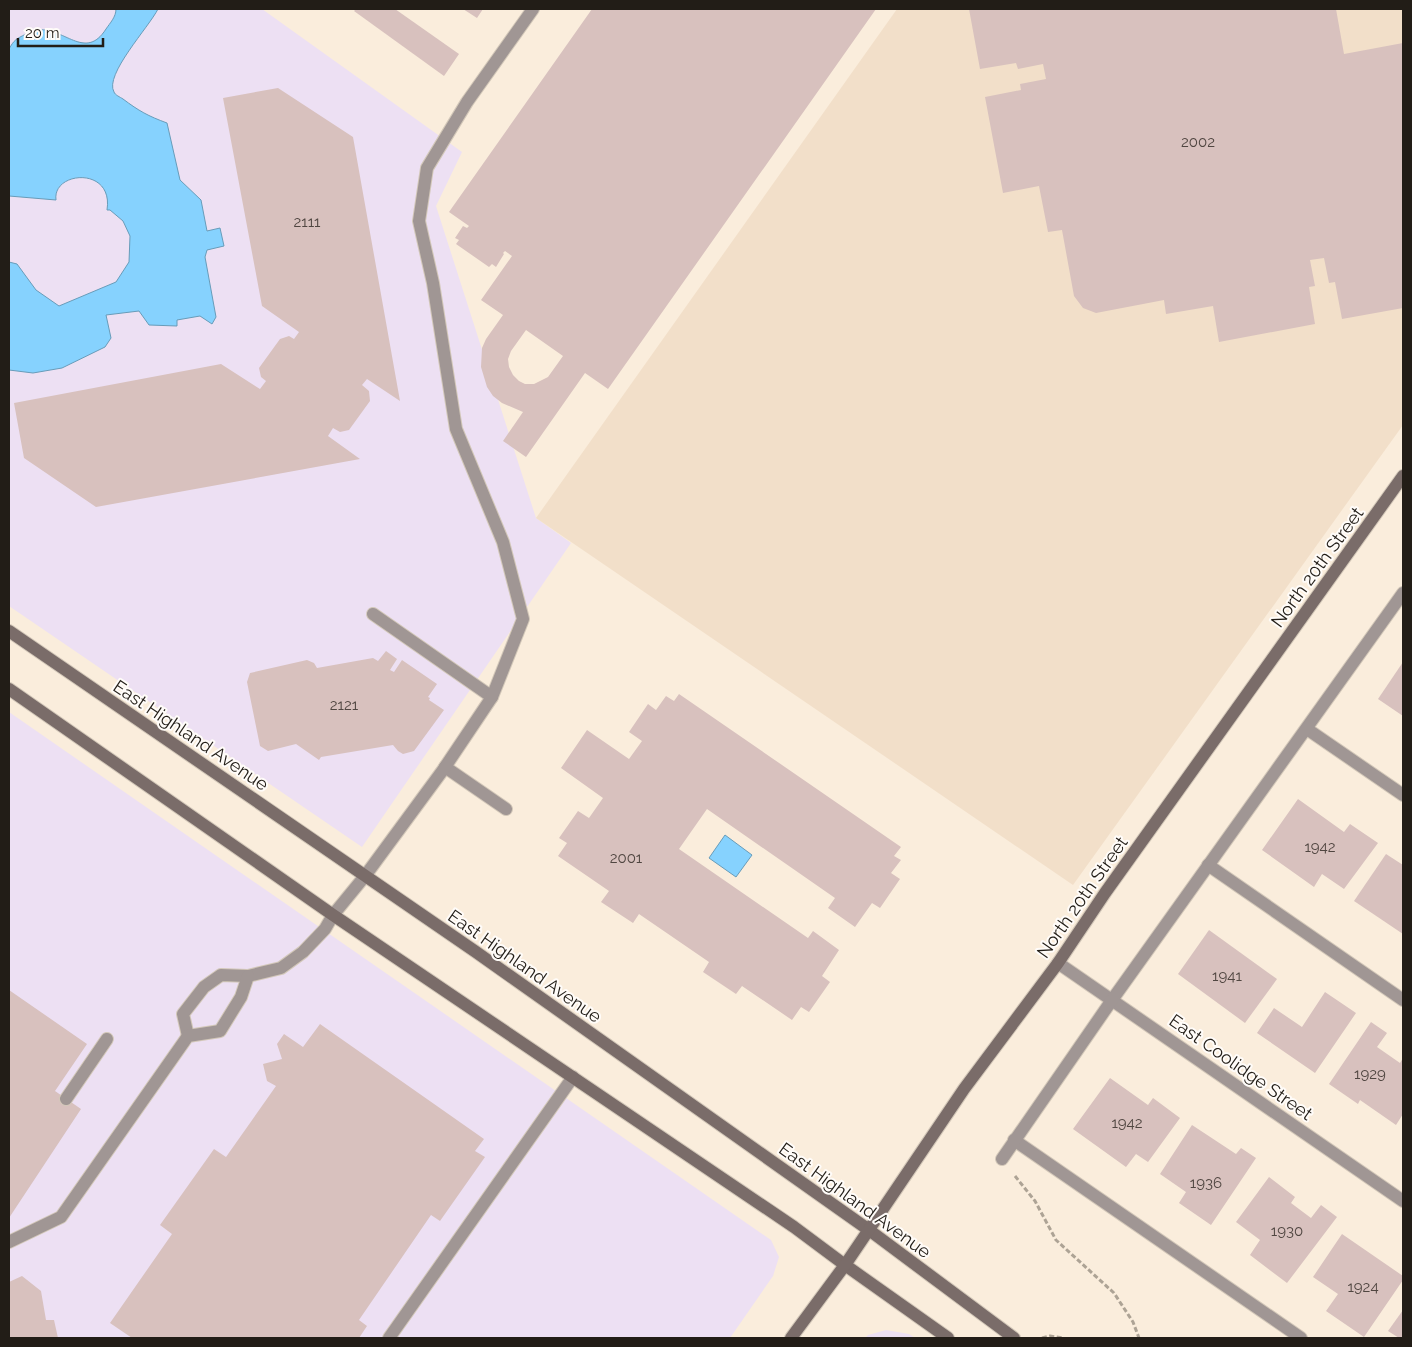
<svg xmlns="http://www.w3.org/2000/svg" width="1412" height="1347" font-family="Raleway,sans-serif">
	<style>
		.commercial { fill: #ede0f3 }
		.built { fill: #f2dfc9 }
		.water { fill: #86d2fe; stroke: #689cb9 }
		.building { fill: #d8c1be; fill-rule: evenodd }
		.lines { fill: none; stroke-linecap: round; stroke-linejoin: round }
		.lane-casing { stroke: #d3c8b9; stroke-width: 14 }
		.street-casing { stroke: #d3c8b9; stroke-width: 14 }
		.secondary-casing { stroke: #d3c8b9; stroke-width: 14 }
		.path { stroke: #ada395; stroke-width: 3; stroke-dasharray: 5 2.5; stroke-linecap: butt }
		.lane { stroke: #a09694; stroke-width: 12 }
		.street { stroke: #a09694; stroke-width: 12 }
		.secondary { stroke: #7a6c69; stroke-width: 12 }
		.labels { text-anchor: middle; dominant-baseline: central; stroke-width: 4; stroke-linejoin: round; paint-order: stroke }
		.number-label { font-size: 15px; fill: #504641 }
		.street-label { font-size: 18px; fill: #221d17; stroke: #fffcf9 }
	</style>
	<rect width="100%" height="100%" fill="#faeddc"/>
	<g class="commercial">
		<path d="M9,9H262L462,152L436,206L536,518L571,543L362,847L9,606Z"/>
		<path d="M9,712L771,1240L779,1257L773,1276L730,1338H9Z"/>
		<path d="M886,1330L909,1334L915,1338H865L868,1335Z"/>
	</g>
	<path class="built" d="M897,9H1403V425L1073,885L536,518Z"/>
	<g class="water">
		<path d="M116,9H158C149,27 104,75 114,92C115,95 120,97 123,99C139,111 148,116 167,123L180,180L201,200L207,231L220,228L224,246L207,250L205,257L216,317L212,324L200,316L177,320V326L149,325L139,311L106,315L111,338L105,347L62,368L33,373L9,370V262L17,264L36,290L59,306L116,282L129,262L130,236L123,221L110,210H107C114,166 52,171 56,200L9,196V49C14,40 16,39 26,34C29,33 33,30 36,30C64,26 85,62 106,29C110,23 116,17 116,9Z"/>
		<path d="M725,835L752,855L736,877L709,858Z"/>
	</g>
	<g class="building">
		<path d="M356,9H395L459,54L444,76L354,11Z"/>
		<path d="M463,9H483L477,18Z"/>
		<path d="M592,9H876L608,389L585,373L526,457L503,441L523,412L502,403L493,396L487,387L481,367L482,348L486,339L503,315L481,300L512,256L505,251L503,253L504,254L496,267L492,264L489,267L456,244L459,240L455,238L463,226L467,228L469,226L449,212ZM526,330L563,356L548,377L534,384H525L519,381L513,375L509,367L508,359L511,351Z"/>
		<path d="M969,9H1336L1344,54L1403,43V308L1342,319L1335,282L1329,283L1324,258L1310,260L1315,286L1309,287L1315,324L1219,342L1213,306L1166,314L1164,300L1096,313L1083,308L1074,296L1062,230L1048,232L1039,186L1003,193L985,97L1021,90L1020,84L1046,79L1043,64L1018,69L1016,63L980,69Z"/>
		<path d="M278,88L353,137L400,401L367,379L362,385L369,391L370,401L349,430L340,432L333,428L328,436L360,459L96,507L24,458L14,403L221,364L260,389L266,381L261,377L259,368L280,339L289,336L294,339L299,332L262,306L223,98Z"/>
		<path d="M386,651L397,659L390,670L394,672L402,660L437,684L428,697L430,698L429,700L444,710L414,751L403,754L398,751L393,745L321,757L319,760L296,744L268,751L260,746L247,682L250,673L307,660L314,663L317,668L373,658L378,661Z"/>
		<path d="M1403,662V716L1378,699Z"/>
		<path d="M679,694L901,847L894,856L901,860L891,873L900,879L880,908L872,903L855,927L828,908L835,898L707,809L679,849L808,938L813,931L839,950L822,976L830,982L809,1012L801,1007L792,1020L742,986L736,994L703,972L709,962L639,914L633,923L601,902L609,891L558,856L567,843L559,838L578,811L589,818L603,798L561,768L587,730L629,759L642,741L629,732L648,704L656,710L666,696L674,701Z"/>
		<path d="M1298,799L1344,832L1350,824L1378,843L1344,889L1322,874L1314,887L1262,850Z"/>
		<path d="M1386,854L1403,865V934L1354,901Z"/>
		<path d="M1209,930L1277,979L1245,1023L1178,974Z"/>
		<path d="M9,990L87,1044L55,1091L81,1109L9,1218Z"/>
		<path d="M1325,992L1356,1013L1315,1073L1257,1033L1274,1008L1302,1027Z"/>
		<path d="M1371,1022L1387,1033L1377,1047L1400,1063L1403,1058V1114L1396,1125L1360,1100L1358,1104L1329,1084Z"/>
		<path d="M320,1024L484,1139L475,1151L485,1157L440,1221L431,1215L359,1320L367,1326L359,1338H132L110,1323L172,1234L160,1225L214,1149L226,1157L276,1086L267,1081L263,1064L282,1059L277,1044L284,1034L303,1047Z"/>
		<path d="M1110,1078L1148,1105L1153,1098L1180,1118L1148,1162L1136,1154L1126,1167L1073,1129Z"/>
		<path d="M1192,1125L1236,1154L1241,1148L1256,1158L1211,1225L1179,1203L1186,1192L1160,1174Z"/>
		<path d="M1269,1177L1295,1197L1291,1203L1311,1218L1321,1205L1337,1217L1287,1283L1250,1255L1260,1240L1236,1222Z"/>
		<path d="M1342,1234L1403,1276V1280L1364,1337L1326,1311L1338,1294L1313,1277Z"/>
		<path d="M22,1276L41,1291L46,1320H54L58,1338H9V1282Z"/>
		<path d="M1403,1310V1338H1399L1388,1331Z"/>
	</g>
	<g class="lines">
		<defs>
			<g id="lane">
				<path d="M373,614L492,697"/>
				<path d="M445,767L506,809"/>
				<path d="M1208,865L1403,1000"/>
				<path d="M188,1036L183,1014L204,987L221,975L248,976L281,968L303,952L325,929L333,915L365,876L443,770L492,697L523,619L503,542L456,429L433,283L419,221L427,168L467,102L533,9"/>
				<path d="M66,1099L107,1039"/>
				<path d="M1014,1140L1301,1338"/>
				<path d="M9,1242L61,1217L188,1036L220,1031L241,997L248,976"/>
				<path d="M389,1338L573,1077"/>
			</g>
			<g id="street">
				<path d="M1307,729L1403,795"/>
				<path d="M1058,963L1403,1201"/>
				<path d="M1002,1159L1112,1000L1403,593"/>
			</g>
			<g id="secondary">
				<path d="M9,631L476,952L869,1230L1014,1338"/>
				<path d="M9,689L333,915L794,1227L845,1265L948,1338"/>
				<path d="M791,1338L845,1265L964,1089L1058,963L1105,893L1403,476"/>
			</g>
		</defs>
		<use href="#lane" class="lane-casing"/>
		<use href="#street" class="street-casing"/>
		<use href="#secondary" class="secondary-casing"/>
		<g class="path">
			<path d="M1015,1176L1035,1201L1056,1240L1114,1293L1133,1322L1139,1338"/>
			<path d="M1042,1338L1050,1336L1063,1338"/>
		</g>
		<use href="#lane" class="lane"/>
		<use href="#street" class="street"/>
		<use href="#secondary" class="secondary"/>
	</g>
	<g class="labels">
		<g class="number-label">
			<text x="1198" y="142">2002</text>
			<text x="307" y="222">2111</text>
			<text x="344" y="705">2121</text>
			<text x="1320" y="847">1942</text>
			<text x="626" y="858">2001</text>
			<text x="1227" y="976">1941</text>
			<text x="1370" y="1074">1929</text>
			<text x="1127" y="1123">1942</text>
			<text x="1206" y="1183">1936</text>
			<text x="1287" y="1231">1930</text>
			<text x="1363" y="1287">1924</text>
		</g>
		<g class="street-label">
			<text transform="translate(1317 567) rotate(-54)">North 20th Street</text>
			<text transform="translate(191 735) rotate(34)">East Highland Avenue</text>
			<text transform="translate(1082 897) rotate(-55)">North 20th Street</text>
			<text transform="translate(525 966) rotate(35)">East Highland Avenue</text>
			<text transform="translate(1241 1067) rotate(35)">East Coolidge Street</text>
			<text transform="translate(855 1200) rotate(36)">East Highland Avenue</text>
		</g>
	</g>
	<rect width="1412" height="1347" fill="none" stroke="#221d17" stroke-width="20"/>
	<path d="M18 38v8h85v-8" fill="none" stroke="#221d17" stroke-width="2.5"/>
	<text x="25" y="38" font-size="15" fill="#221d17" stroke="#fffcf9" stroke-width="4" paint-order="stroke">20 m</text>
</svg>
